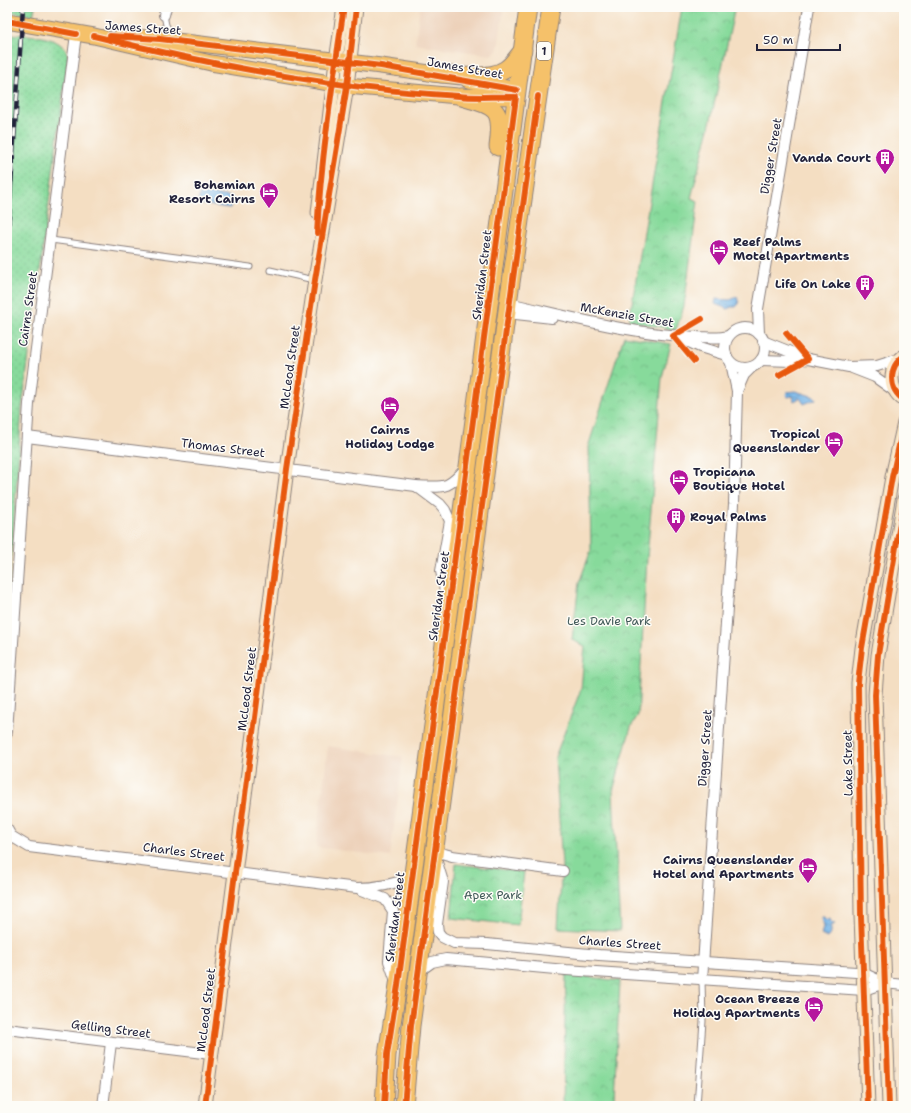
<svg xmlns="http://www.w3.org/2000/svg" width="911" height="1113" font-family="'Shantell Sans',sans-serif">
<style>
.built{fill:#edd1ba}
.grass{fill:url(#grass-dots);stroke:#547e6b}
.park{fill:url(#park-crowns);stroke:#547e6b}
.water{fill:url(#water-waves);stroke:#4a6a91}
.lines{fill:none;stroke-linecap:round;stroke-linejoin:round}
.lane-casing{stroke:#8b807e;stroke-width:7}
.street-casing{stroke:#8b807e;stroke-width:12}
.secondary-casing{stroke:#8b807e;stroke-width:15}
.primary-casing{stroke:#8b807e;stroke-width:17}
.highway-casing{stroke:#8b807e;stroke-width:19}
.lane{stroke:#fff;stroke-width:5}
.street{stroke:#fff;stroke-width:10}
.secondary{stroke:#fbe6c4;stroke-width:13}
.primary{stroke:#f5c16b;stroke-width:15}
.highway{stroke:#f5c16b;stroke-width:17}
.rail-casing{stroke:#22223b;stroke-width:4.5}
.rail{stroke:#fdfcf7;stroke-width:3;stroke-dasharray:9;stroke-linecap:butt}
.cycleway-casing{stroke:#fdfcf7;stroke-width:8}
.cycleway{stroke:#e8590c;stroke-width:6}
.labels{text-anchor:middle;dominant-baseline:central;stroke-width:3;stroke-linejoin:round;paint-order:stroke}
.shield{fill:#fdfcf7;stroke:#646373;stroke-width:1}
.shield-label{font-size:11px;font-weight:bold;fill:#22223b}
.street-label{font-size:12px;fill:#22223b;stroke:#fdfcf7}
.poi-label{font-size:12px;font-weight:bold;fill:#22223b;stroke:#fdfcf7;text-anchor:end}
.park-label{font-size:12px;fill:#405958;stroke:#fdfcf7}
</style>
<defs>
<pattern id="grass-dots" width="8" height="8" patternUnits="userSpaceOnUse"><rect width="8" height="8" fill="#87da9b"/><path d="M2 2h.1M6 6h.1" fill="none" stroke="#74bb86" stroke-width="1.8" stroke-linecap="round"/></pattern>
<pattern id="park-crowns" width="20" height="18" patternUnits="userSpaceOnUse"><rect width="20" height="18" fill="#87da9b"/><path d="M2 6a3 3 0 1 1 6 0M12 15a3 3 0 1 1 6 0" fill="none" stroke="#74bb86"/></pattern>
<pattern id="water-waves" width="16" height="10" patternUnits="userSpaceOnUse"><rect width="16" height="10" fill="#73b3e7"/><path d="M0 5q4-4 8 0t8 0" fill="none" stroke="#5e91bc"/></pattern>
</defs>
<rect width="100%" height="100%" fill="#fdfcf7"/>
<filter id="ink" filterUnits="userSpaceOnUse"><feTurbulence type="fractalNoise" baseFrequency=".025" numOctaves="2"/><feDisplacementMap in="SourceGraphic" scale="8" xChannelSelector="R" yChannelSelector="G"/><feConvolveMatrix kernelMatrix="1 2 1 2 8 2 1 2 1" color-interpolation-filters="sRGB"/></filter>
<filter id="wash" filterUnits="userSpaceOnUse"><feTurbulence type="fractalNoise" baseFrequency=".012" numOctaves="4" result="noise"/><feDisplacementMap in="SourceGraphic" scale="16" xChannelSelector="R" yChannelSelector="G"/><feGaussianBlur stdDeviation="0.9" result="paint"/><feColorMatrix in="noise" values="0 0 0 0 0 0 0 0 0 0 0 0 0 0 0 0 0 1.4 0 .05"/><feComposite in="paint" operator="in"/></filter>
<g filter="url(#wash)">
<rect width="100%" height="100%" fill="#f4dec2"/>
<!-- built -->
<g class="built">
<path d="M420 7H504L498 49 491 55 415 44Z"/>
<path d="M328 746 403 757 390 857 316 847Z"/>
</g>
<!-- grass -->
<g class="grass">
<path d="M7 7H35L33 16 7 11Z"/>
<path d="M7 34C25 35 65 34 68 57L22 408 7 619Z"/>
</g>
<!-- park -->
<g class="park">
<path d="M682 7H735L709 128 691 198 698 201 684 306 676 330 629 321Z"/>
<path d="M624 336 671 344 662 377 647 558 638 715 631 727 613 791 620 931 558 928 562 865 555 757 581 689 585 646 572 640 579 583 591 550 589 444Z"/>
<path d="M456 864 524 872 518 925 451 918Z"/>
<path d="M566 974 620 981 614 1099 638 1102 637 1106H563Z"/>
</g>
<!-- water -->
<g class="water">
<path d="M200 192 232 197 230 208 198 204Z"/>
<path d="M737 297 739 304 736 307H731L728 309 715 304 716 299 730 300Z"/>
<path d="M795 391 815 397 816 399 804 404 800 398 794 401 793 396 788 397 786 395 787 392Z"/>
<path d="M821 917H824L826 920 830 918 831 922 835 924 831 926V934L827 938 821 935 823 927Z"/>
</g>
</g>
<g filter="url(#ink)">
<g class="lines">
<defs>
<g id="lane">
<path d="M164 15 166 25 174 38"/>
<path d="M51 240 250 267"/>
<path d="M270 270 314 280"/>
<path d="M697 1106 703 1021 702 980"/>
</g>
<g id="street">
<path d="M164 15 166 7"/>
<path d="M508 303C571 317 634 335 698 337 708 337 718 339 728 336"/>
<path d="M507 313 552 318"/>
<circle cx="745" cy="348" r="20"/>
<path d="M759 334 758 309 809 7"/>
<path d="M680 338 700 347 726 355"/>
<path d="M763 341 808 359"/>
<path d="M761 360 792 361 808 359 849 367 877 366 899 359"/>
<path d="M852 368 875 377 896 392"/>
<path d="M737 391 744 375 752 367"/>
<path d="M27 437 416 486C445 487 447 490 466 468"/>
<path d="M416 486 440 504 445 510 450 521 441 571 446 596"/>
<path d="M7 732 29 404 76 34"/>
<path d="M7 829 11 836 29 847 357 888C377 888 393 885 412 877"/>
<path d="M434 851 452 856 563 871"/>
<path d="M436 859 443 882 437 924 438 932 442 937 454 943 487 944 599 955 856 972 863 973 884 983 904 985"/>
<path d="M362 890 385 899 393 911 389 961 396 981"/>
<path d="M418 972 432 962 446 959 566 970 864 990 884 983"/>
<path d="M702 980 734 504 737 391 731 363"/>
<path d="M7 1029 211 1054"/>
<path d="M103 1106 111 1043"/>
</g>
<g id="secondary">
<path d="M318 213 336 61 344 7"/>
<path d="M904 356C888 367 888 389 904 400"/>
<path d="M205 1106 287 469 315 280 347 86 356 7"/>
<path d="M868 1106 861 916 858 683 862 648 892 477 904 423"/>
<path d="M889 1106 875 695 878 655 904 499"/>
</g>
<g id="primary">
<path d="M7 21 94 36 211 63 347 86 458 96 516 97"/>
<path d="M121 36 160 39 381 66 443 75"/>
<path d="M468 80 517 90"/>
</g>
<g id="highway">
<path d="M432 73C452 75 489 81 506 69 513 64 518 56 523 50"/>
<path d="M462 97C497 107 503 108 498 147"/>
<path d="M384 1106 387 1055 398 985 468 466 528 7"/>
<path d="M404 1106 411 1026 508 303 551 7"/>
</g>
</defs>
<!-- lane casing -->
<use href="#lane" class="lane-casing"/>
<!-- street casing -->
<use href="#street" class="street-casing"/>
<!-- secondary casing -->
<use href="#secondary" class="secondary-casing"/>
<!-- primary casing -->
<use href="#primary" class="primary-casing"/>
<!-- highway casing -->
<use href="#highway" class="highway-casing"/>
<!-- lane -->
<use href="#lane" class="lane"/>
<!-- street -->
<use href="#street" class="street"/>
<!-- secondary -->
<use href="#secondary" class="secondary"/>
<!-- primary -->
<use href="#primary" class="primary"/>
<!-- highway -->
<use href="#highway" class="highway"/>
<defs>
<path id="rail" d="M7 245 23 7"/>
</defs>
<!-- rail casing -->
<use href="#rail" class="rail-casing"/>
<!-- rail -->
<use href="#rail" class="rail"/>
<defs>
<g id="cycleway">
<path d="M7 21 76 34"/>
<path d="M94 36C214 66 336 89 459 96 478 98 497 96 516 97L398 985 387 1055 384 1106"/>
<path d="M110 36 160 39 381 66 517 90"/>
<path d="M317 233C321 158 333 81 344 7"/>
<path d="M904 356C888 367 888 389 904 400"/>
<path d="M694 361 673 336 702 319"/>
<path d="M779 375 808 359 786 333"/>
<path d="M205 1106 287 469 315 280 347 86 356 7"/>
<path d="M404 1106 411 1026 538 96"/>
<path d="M868 1106 861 916 858 683 862 648 892 477 904 423"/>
<path d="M889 1106 875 695 878 655 904 499"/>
</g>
</defs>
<!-- cycleway casing -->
<use href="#cycleway" class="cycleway-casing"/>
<!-- cycleway -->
<use href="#cycleway" class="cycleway"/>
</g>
</g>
<!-- icons -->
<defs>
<symbol id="building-pin" viewBox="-11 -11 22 30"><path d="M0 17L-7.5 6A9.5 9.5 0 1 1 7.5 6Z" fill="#b5179e" stroke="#fdfcf7"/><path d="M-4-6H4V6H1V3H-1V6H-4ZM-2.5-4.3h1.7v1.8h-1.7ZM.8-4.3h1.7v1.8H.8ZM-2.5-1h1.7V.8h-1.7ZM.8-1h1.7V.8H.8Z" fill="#fff"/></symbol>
<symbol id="hotel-pin" viewBox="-11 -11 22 30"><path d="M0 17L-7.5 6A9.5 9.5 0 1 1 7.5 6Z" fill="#b5179e" stroke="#fdfcf7"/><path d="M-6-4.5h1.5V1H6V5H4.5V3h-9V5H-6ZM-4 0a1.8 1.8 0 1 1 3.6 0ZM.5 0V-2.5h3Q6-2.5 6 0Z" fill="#fff"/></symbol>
</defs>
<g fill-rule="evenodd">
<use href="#building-pin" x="874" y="147" width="22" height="30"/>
<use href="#hotel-pin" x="258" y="181" width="22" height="30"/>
<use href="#hotel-pin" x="708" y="238" width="22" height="30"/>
<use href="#building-pin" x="854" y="273" width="22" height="30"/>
<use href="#hotel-pin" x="379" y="395" width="22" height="30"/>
<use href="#hotel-pin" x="823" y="430" width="22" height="30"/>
<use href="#hotel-pin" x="668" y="468" width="22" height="30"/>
<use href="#building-pin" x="665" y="506" width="22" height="30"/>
<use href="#hotel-pin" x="797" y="856" width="22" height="30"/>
<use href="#hotel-pin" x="803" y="995" width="22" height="30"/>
</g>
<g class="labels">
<!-- shield labels -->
<rect class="shield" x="537" y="42" width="14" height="18" rx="3"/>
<g class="shield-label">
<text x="544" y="51">1</text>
</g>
<!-- street labels -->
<g class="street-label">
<text transform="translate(143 28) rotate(4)">James Street</text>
<text transform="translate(465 68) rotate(10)">James Street</text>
<text transform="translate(771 156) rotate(-80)">Digger Street</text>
<text transform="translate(482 275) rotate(-83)">Sheridan Street</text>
<text transform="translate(28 309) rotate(-82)">Cairns Street</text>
<text transform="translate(627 315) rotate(10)">McKenzie Street</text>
<text transform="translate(290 367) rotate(-82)">McLeod Street</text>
<text transform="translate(223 448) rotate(7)">Thomas Street</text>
<text transform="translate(439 596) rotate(-82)">Sheridan Street</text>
<text transform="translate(247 689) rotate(-83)">McLeod Street</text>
<text transform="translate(705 748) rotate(-86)">Digger Street</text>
<text transform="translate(848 763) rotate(-91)">Lake Street</text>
<text transform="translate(184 852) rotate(7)">Charles Street</text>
<text transform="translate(395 917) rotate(-83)">Sheridan Street</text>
<text transform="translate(620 943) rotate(4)">Charles Street</text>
<text transform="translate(206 1010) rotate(-83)">McLeod Street</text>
<text transform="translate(111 1029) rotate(7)">Gelling Street</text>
</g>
<!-- poi labels -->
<g class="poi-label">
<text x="871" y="158">Vanda Court</text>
<text x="255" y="185">Bohemian<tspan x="255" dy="14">Resort Cairns</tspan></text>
<text x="733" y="242" text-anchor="start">Reef Palms<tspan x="733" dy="14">Motel Apartments</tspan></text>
<text x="851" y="284">Life On Lake</text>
<text x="390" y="430" text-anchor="middle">Cairns<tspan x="390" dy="14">Holiday Lodge</tspan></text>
<text x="820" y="434">Tropical<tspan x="820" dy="14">Queenslander</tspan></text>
<text x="693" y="472" text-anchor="start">Tropicana<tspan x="693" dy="14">Boutique Hotel</tspan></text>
<text x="690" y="517" text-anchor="start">Royal Palms</text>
<text x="794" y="860">Cairns Queenslander<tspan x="794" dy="14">Hotel and Apartments</tspan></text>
<text x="800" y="999">Ocean Breeze<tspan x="800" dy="14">Holiday Apartments</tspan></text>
</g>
<!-- park labels -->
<g class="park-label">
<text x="609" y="621">Les Davie Park</text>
<text x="493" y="895">Apex Park</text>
</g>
</g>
<!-- margin -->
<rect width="911" height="1113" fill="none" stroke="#fdfcf7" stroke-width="24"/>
<!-- scale -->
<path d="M757 44v6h83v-6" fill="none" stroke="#22223b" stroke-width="2"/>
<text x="763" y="44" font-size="12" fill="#22223b" stroke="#fdfcf7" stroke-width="3" paint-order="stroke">50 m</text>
</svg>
